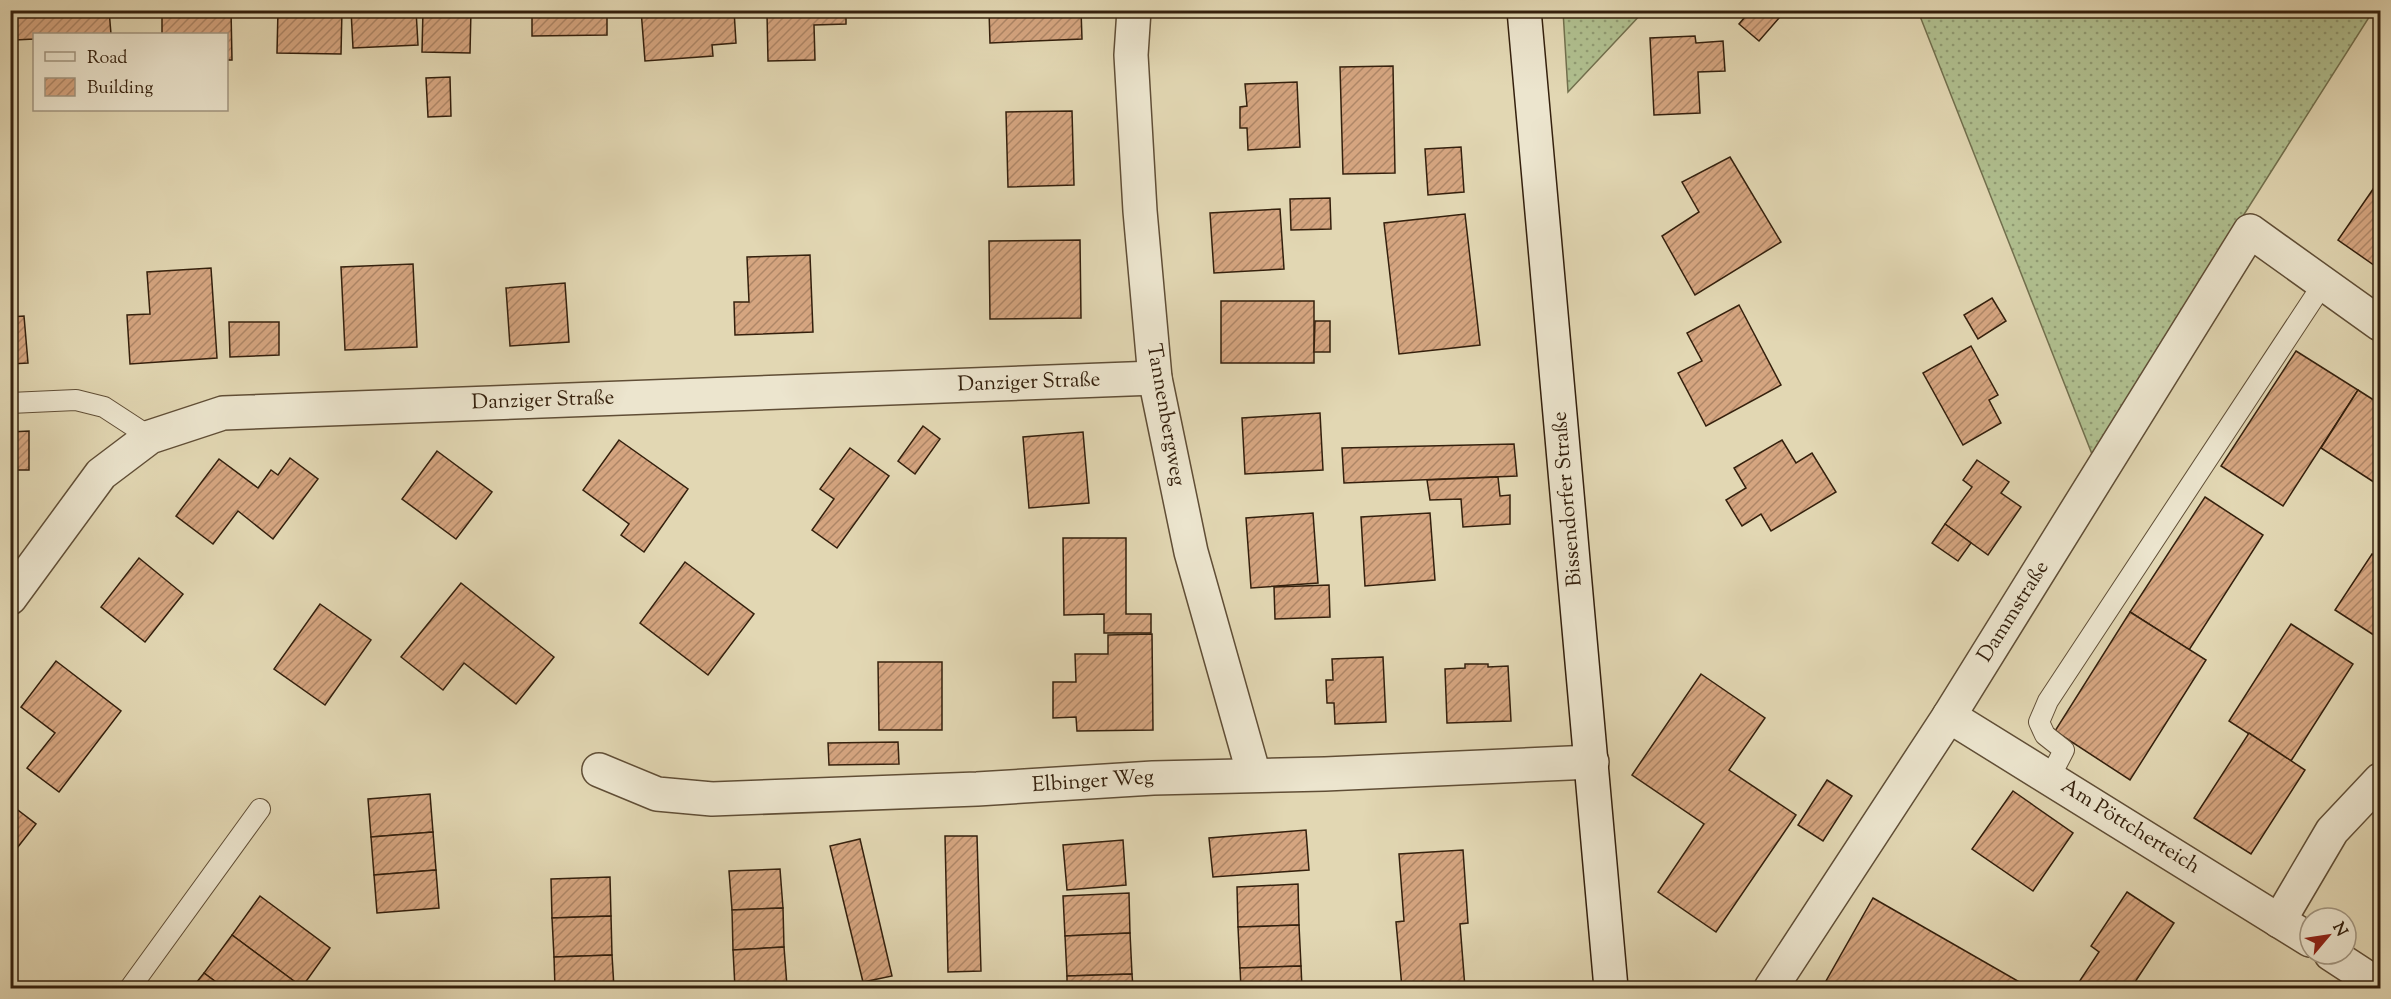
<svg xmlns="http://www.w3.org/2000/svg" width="2391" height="999" font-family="'Sorts Mill Goudy',serif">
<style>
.grass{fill:url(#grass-dots);stroke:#72704e;stroke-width:1.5}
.building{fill:url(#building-hatch);stroke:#34200d;stroke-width:1.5}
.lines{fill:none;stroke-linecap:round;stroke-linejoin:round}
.lane-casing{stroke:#604e36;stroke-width:22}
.street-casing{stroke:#604e36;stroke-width:36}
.secondary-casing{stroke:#34200d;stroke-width:36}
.lane{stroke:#ece5ce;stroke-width:20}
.street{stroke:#ece5ce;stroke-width:33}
.secondary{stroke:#ece5ce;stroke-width:33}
.labels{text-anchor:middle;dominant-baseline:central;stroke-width:4.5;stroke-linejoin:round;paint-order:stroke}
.street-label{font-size:21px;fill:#34200d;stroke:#ece5ce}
</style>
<defs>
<pattern id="grass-dots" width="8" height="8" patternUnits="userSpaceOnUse" patternTransform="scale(1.5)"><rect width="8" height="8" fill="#b0bf8f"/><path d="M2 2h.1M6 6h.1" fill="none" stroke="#909b73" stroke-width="1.8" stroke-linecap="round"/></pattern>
<pattern id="building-hatch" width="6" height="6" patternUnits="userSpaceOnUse" patternTransform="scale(1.5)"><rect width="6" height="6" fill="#d5a580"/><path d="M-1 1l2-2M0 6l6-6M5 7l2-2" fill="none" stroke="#ae8667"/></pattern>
</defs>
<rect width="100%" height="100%" fill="#e2d7b3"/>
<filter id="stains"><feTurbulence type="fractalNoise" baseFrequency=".00333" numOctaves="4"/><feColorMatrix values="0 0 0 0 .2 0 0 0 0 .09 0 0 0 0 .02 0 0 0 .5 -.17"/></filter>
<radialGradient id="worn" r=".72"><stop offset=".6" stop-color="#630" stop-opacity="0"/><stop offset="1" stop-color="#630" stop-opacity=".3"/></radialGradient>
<!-- grass -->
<g class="grass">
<path d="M1563 11H1644L1568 92Z"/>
<path d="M1918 11H2373L2092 454Z"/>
</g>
<!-- building -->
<g class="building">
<path d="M13 10H109L111 34H34V39L15 40Z"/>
<path d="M162 10H231L232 60H226V34H162Z"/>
<path d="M278 10H342L341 54 277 53Z"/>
<path d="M351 10H416L418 45 353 48Z"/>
<path d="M423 10H471L470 53 422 52Z"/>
<path d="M532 10H607V35L532 36Z"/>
<path d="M641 10H734L736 43 712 45 713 56 645 61Z"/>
<path d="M738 10H846V24L814 25 815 60 768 61 767 14 738 15Z"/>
<path d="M989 10H1081L1082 39 990 43Z"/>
<path d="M1751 10H1786L1759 41 1739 24Z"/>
<path d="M1695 36 1696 43 1723 41 1725 71 1698 72 1700 113 1654 115 1650 38Z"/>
<path d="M1393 66 1395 173 1343 174 1340 67Z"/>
<path d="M450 77 451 116 428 117 426 78Z"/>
<path d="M1297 82 1300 147 1248 150 1247 128H1240V107L1247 106 1245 84Z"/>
<path d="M1072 111 1074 185 1008 187 1006 112Z"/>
<path d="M1461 147 1464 192 1428 195 1425 149Z"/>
<path d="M1730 157 1781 242 1695 295 1662 236 1699 212 1682 182Z"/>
<path d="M2380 179V265L2378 268 2338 240Z"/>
<path d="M1330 198 1331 229 1291 230 1290 199Z"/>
<path d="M1280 209 1284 269 1214 273 1210 213Z"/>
<path d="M1465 214 1480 345 1399 354 1384 223Z"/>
<path d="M1080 240 1081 318 990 319 989 241Z"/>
<path d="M810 255 813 332 735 335 734 302H749L747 257Z"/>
<path d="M413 264 417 347 345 350 341 267Z"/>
<path d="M211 268 217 358 130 364 127 315 150 314 147 272Z"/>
<path d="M565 283 569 342 510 346 506 288Z"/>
<path d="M1992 298 2006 321 1978 339 1964 315Z"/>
<rect x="1221" y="301" width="93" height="62"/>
<path d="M1739 305 1781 385 1706 426 1678 373 1702 361 1687 333Z"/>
<path d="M24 316 28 363 10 364V317Z"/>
<path d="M1315 321H1330V352H1314Z"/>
<path d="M229 322H279V355L230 357Z"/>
<path d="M1971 346 1998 395 1989 400 2001 423 1963 445 1923 373Z"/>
<path d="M2296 351 2358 390 2283 506 2221 466Z"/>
<path d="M2358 390 2380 404V486L2321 448Z"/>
<path d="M1320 413 1323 470 1245 474 1242 418Z"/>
<path d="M923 426 940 439 915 474 898 461Z"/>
<path d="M29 431V470H10V432Z"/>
<path d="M1083 432 1089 503 1029 508 1023 437Z"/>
<path d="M619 440 688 489 644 552 621 535 629 524 583 490Z"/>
<path d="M1782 440 1796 463 1812 453 1836 492 1771 531 1761 514 1742 526 1726 500 1746 488 1734 468Z"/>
<path d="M1514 444 1517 476 1344 483 1342 448Z"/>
<path d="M850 448 889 476 837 548 812 530 834 499 820 489Z"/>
<path d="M437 451 492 492 456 539 402 499Z"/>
<path d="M290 458 318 479 273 539 238 511 213 544 176 516 219 459 258 488 271 470 278 475Z"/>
<path d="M1977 460 2009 482 2001 493 2021 507 1988 555 1945 524 1972 487 1963 480Z"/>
<path d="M1498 477 1500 496 1510 495V524L1463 527 1461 499 1430 500 1427 480Z"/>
<path d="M2205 497 2263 535 2189 650 2130 612Z"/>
<path d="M1313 513 1318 583 1251 588 1246 518Z"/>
<path d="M1430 513 1435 580 1365 586 1361 517Z"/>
<path d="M1945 524 1971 543 1958 561 1932 543Z"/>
<path d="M1063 538H1126V614H1151V633H1104V614L1064 615Z"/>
<path d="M2372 554 2380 559V639L2335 610Z"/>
<path d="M139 558 183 594 145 642 101 607Z"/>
<path d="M685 562 754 614 708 675 640 623Z"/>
<path d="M461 583 554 657 516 704 464 663 443 690 401 657Z"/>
<path d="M1329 585 1330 617 1275 619 1274 587Z"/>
<path d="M320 604 371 640 325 705 274 669Z"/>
<path d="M2130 612 2206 660 2130 780 2055 731Z"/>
<path d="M2291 624 2353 664 2291 761 2229 721Z"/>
<path d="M1152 634 1153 730 1077 731 1076 717 1053 718V682H1076L1075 654H1108V635Z"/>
<path d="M1383 657 1386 722 1335 724 1334 703H1327L1326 680H1333L1332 659Z"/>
<path d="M56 661 121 711 59 792 27 768 55 733 21 707Z"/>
<path d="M878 662H942V730H879Z"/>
<path d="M1465 664H1488V667L1508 666 1511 721 1447 723 1445 669 1465 668Z"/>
<path d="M1701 674 1765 718 1729 770 1796 815 1716 932 1658 892 1704 824 1632 775Z"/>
<path d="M2249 733 2305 770 2251 854 2194 818Z"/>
<path d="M898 742 899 764 829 765 828 743Z"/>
<path d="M1827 780 1852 796 1823 841 1798 825Z"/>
<path d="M2013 791 2073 833 2033 891 1972 849Z"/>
<path d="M430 794 433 832 371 837 368 799Z"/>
<path d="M10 804 36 824 10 857Z"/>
<path d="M1306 830 1309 870 1213 877 1209 838Z"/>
<path d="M433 832 436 870 374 875 371 837Z"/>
<path d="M945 836H977L981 971 948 972Z"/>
<path d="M860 839 892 976 863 982 830 846Z"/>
<path d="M1123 840 1126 885 1067 890 1063 845Z"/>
<path d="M1463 850 1468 923 1460 924 1465 988H1402L1396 922 1404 921 1399 854Z"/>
<path d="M780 869 783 908 732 910 729 871Z"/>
<path d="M436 870 439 908 377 913 374 875Z"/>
<path d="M610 877 611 916 552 918 551 879Z"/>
<path d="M1298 884 1299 925 1238 927 1237 887Z"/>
<path d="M2127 892 2174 923 2131 988H2075L2099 952 2091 946Z"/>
<path d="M1129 893 1130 933 1065 936 1063 896Z"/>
<path d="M260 896 330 948 302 987 232 935Z"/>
<path d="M1873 898 2030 988H1839L1826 981Z"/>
<path d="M783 908 784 947 733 950 732 910Z"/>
<path d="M611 916 612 955 554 957 552 918Z"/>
<path d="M1299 925 1301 966 1240 968 1238 927Z"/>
<path d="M1130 933 1132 974 1067 976 1065 936Z"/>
<path d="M232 935 302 987 301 988H224L204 973Z"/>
<path d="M784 947 787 986 735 988 733 950Z"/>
<path d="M612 955 614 988H555L554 957Z"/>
<path d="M1301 966 1302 988H1241L1240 968Z"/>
<path d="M204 973 224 988H192Z"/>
<path d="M1132 974 1133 988H1067V976Z"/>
</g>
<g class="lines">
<defs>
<g id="lane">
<path d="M10 403 76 400 104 407 150 437"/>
<path d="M2050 777 2064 750 2045 735 2039 722 2048 701 2323 284"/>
<path d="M130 988 260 809"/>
</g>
<g id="street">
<path d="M1134 10 1131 55 1140 211 1155 378 1191 552 1254 775"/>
<path d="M10 598 101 474 150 437 223 413 1155 378"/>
<path d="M1949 716 2310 940"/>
<path d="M599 770 657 794 712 799 977 789 1153 778 1325 774 1592 762"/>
<path d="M2279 921 2332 831 2380 780"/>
<path d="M2331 954 2380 986"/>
<path d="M1771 988 1949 716 2250 231 2380 324"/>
</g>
<path id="secondary" d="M1524 10 1611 988"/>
</defs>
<!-- lane casing -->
<use href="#lane" class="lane-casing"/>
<!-- street casing -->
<use href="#street" class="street-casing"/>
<!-- secondary casing -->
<use href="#secondary" class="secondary-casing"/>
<!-- lane -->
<use href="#lane" class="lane"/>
<!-- street -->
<use href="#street" class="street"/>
<!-- secondary -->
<use href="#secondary" class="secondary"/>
</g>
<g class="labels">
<!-- street labels -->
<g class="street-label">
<text transform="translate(1029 383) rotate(-2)">Danziger Straße</text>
<text transform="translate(543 401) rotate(-2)">Danziger Straße</text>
<text transform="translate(1165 415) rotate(80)">Tannenbergweg</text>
<text transform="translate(1568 499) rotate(-95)">Bissendorfer Straße</text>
<text transform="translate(2014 612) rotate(-58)">Dammstraße</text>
<text transform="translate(1093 782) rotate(-4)">Elbinger Weg</text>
<text transform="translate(2130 827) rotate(32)">Am Pöttcherteich</text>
</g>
</g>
<!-- margin -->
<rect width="2391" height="999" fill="none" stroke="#e2d7b3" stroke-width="36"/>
<rect x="12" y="12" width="2367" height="975" fill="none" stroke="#34200d" stroke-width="3"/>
<rect x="18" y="18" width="2355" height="963" fill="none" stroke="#34200d" stroke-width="1.5"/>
<!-- legend -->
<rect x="33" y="33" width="195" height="78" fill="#ece5ce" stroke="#a29681" stroke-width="1.5"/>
<rect x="45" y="52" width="30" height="9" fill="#ece5ce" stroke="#a29681" stroke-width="1.5"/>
<text x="87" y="63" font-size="18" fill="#34200d">Road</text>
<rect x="45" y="78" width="30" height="18" fill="url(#building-hatch)" stroke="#a29681" stroke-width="1.5"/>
<text x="87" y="93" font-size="18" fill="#34200d">Building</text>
<!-- north arrow -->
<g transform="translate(2328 936) rotate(61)"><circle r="28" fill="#ece5ce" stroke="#a29681" stroke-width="1.5"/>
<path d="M0-4.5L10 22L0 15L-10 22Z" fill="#8f2418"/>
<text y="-9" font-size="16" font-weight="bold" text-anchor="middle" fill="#34200d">N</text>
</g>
<rect width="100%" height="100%" filter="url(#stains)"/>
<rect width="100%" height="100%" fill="url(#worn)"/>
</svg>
